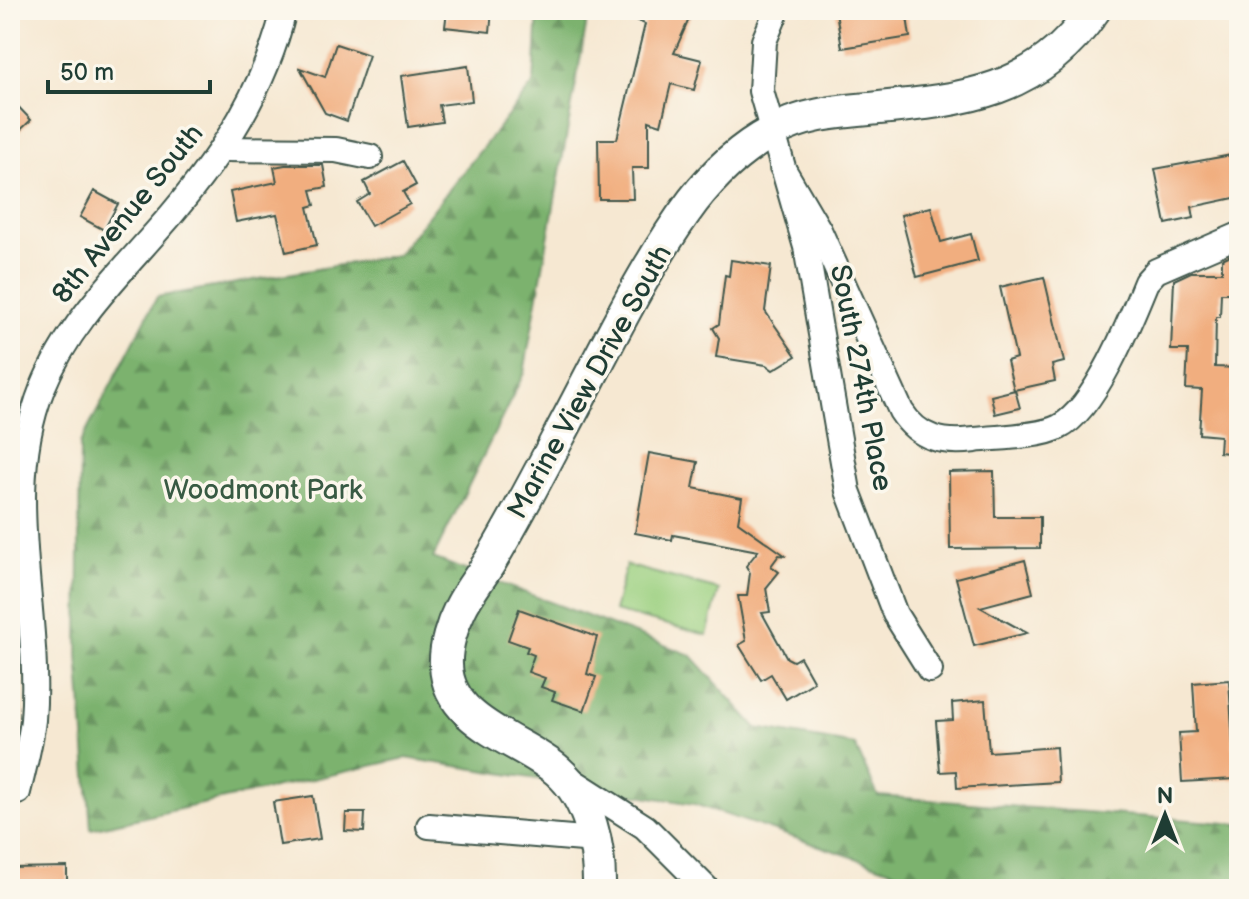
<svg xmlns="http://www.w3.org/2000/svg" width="1249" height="899" font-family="'Balsamiq Sans',sans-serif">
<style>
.forest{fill:url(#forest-firs);stroke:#4e7851;stroke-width:2}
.pitch{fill:#9bd080;stroke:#5d865a;stroke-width:2}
.building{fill:#f1ae7f}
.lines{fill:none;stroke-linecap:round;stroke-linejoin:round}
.minor-casing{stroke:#3f574c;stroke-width:28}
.major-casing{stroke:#3f574c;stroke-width:36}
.minor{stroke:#fff;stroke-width:24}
.major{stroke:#fff;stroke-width:32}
.labels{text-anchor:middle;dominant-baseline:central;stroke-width:7;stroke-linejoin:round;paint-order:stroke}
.street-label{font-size:28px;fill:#1f3d34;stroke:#fbf7ec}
.park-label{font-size:28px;fill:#385a43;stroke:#fbf7ec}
</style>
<defs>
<pattern id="forest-firs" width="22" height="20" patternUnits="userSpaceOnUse" patternTransform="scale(2)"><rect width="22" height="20" fill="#7cb26e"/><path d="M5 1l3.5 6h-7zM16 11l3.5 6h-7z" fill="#65925b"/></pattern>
</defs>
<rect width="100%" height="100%" fill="#fbf7ec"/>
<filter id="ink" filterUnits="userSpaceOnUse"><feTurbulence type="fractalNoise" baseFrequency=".0125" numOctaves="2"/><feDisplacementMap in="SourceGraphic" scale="16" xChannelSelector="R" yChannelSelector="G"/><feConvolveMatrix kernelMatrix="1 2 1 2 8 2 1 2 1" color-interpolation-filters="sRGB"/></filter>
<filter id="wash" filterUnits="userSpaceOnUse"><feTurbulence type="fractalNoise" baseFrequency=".006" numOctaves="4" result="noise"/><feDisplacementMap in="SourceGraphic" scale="32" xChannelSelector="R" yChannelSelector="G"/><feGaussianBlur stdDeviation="1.8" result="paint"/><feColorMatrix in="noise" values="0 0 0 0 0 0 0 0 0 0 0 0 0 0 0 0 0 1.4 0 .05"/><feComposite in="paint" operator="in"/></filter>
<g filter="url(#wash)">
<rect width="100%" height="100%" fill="#f6e8d2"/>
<!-- forest -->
<path class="forest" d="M538 10H589L524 373 433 558 691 655 757 728 855 745 878 796 1239 824V889H948L694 804 406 758 91 829 78 655 80 444 157 297 397 255 534 83Z"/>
<!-- pitch -->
<path class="pitch" d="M626 565 719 590 707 635 614 611Z"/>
<g id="blocks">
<!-- building -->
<g class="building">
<path d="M447 10H492L490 32 445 27Z"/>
<path d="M613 10H693L674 53 702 60 694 90 671 84 661 125 649 121V168H632L633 199H599L598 139H617L645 24Z"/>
<path d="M850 10H906L910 37 842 48 836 12Z"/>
<path d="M336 44 369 55 347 121 325 113 300 68 325 77Z"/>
<path d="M468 66 472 101 439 105 442 122 408 127 401 76Z"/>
<path d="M10 98 31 120 10 140Z"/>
<path d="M1237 154 1239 197 1192 207 1194 218 1166 224 1155 169Z"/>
<path d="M403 161 416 185 403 192 410 204 371 226 357 202 370 194 364 182Z"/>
<path d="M285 165H323L327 187 311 190 315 205 308 207 317 245 286 252 277 214 236 222 230 192 277 182 274 167Z"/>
<path d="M94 191 118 204 104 230 80 217Z"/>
<path d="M931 207 941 242 971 234 978 261 917 277 901 215Z"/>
<path d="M1231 255H1239V293H1221L1220 317H1216L1215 367 1239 368 1236 414H1239V454L1219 452 1220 436 1199 434 1202 390 1186 389 1188 350H1171L1174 280 1191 272H1222V259Z"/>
<path d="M731 260 771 266 765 311 796 356 773 370 766 365 716 357 719 338 713 328 719 324 725 275 729 276Z"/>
<path d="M1044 277 1064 362 1052 365 1055 381 1014 390 1007 361 1016 358 1000 287Z"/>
<path d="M1015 390 1020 408 995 414 991 396Z"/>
<path d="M649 453 698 462 693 488 742 498 738 522 786 556 779 555 771 566 779 572 766 588 770 612 762 613 787 658 793 661 800 657 814 682 786 699 771 674 761 680 739 645 746 641 738 596H747L750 573 746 566 758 551 673 535 672 540 635 533Z"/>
<path d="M994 471 995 517H1040V548L950 549 949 472Z"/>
<path d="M1025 560 1033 593 980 607 1027 633 974 646 956 578Z"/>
<path d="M519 609 597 637 587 674 596 677 584 711 552 700 555 692 541 687 545 678 528 672 534 655 526 652 528 647 508 640Z"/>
<path d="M1229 680 1235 779 1182 782 1179 733 1196 732 1193 683Z"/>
<path d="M985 700 989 752 1056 747 1058 782 957 788 956 771 940 772 936 721 953 720 952 703Z"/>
<path d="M313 796 320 839 280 845 273 802Z"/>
<path d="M346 813H365L364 832 345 831Z"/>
<path d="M67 867V889H10V868Z"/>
</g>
</g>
</g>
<g filter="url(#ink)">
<use href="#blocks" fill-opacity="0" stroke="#3f574c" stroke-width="2"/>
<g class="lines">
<defs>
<g id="minor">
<path d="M777 10 764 41 761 91 806 247 848 491 895 614 930 670"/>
<path d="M222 149 336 150 370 157"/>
<path d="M782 167 819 230 901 411C919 439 943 444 975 440 997 437 1040 437 1059 427 1095 409 1131 319 1146 282L1156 271 1239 235"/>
<path d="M570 779 645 827 707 889"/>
<path d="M18 792C24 768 30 745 33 720 42 612 0 494 42 389 69 321 124 270 171 215 223 153 265 89 284 10"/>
<path d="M429 826 595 840"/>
</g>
<path id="major" d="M599 889C600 848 590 799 558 771 521 739 448 724 446 665 445 647 452 625 460 609 469 590 484 573 494 555 517 516 538 476 559 436 600 360 642 269 693 201 714 174 740 149 770 133 801 115 834 112 869 109 962 100 1037 94 1094 10"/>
</defs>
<!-- minor casing -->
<use href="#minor" class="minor-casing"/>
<!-- major casing -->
<use href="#major" class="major-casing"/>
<!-- minor -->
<use href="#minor" class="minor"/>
<!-- major -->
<use href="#major" class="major"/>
</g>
</g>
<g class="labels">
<!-- street labels -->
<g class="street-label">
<text transform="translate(128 214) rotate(-51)">8th Avenue South</text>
<text transform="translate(861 378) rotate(79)">South 274th Place</text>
<text transform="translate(590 382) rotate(-61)">Marine View Drive South</text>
</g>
<!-- park labels -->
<g class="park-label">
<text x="263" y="490">Woodmont Park</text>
</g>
</g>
<!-- margin -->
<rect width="1249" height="899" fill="none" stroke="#fbf7ec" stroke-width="40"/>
<!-- north arrow -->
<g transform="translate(1165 815)" stroke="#fbf7ec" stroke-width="6" paint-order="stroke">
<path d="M0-6L14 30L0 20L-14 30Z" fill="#1f3d34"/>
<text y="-12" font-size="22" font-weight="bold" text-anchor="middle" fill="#1f3d34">N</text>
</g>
<!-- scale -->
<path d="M48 80v12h162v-12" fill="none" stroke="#1f3d34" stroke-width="4"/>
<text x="60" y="80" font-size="24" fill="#1f3d34" stroke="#fbf7ec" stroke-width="6" paint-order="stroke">50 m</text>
</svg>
